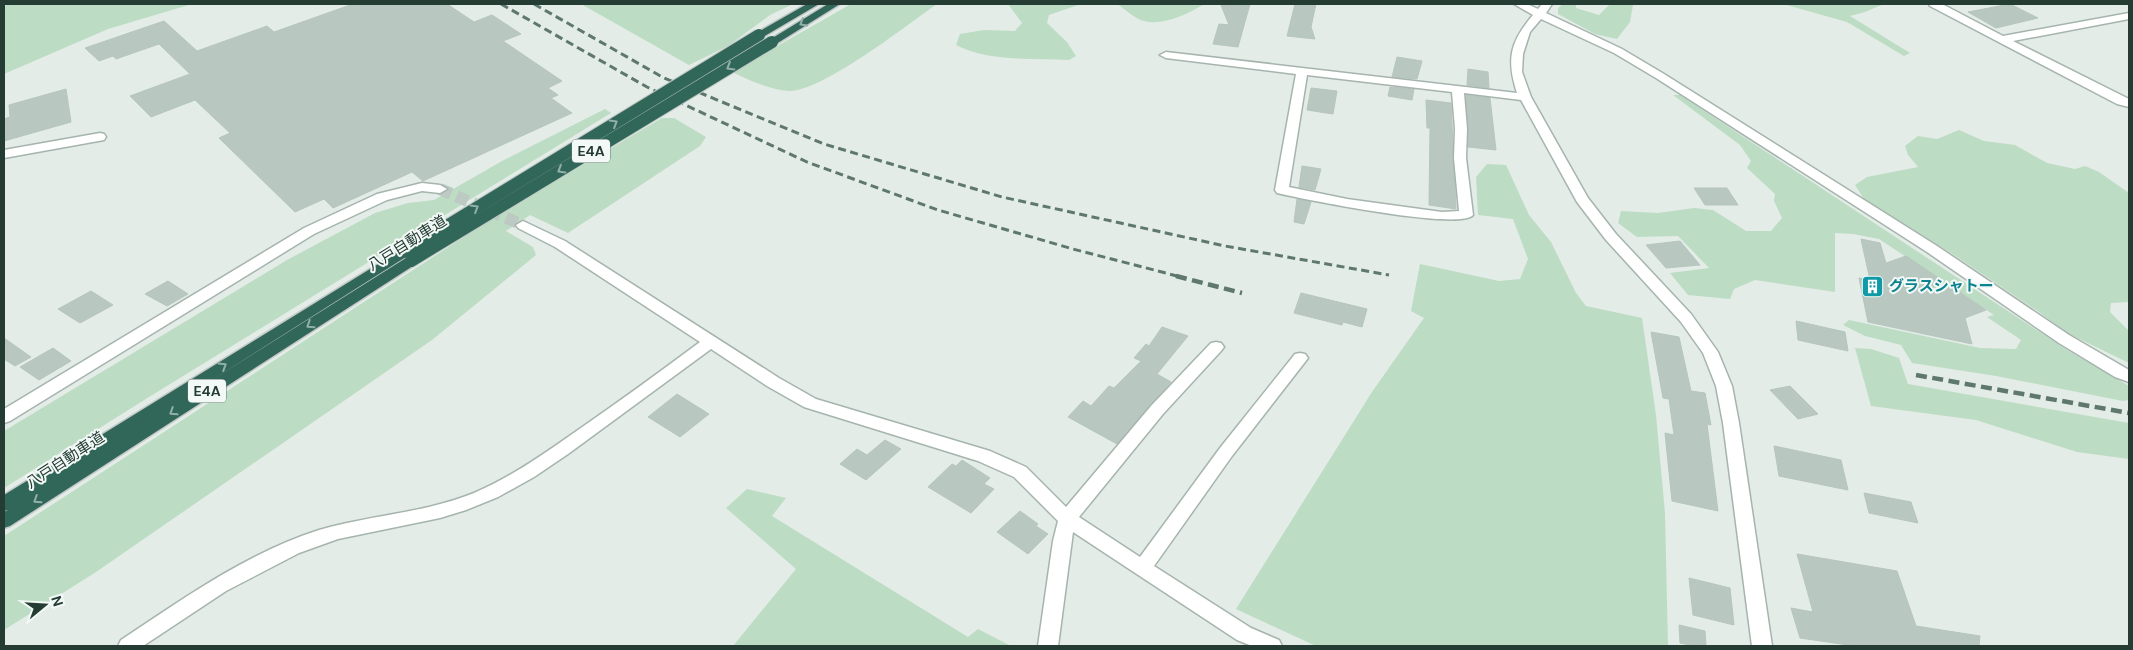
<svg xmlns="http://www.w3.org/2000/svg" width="2133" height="650" font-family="'DM Sans','Noto Sans JP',sans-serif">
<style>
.green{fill:#bddcc4}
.building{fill:#b8c7c0;stroke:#b6c5be}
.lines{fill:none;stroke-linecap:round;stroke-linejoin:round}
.minor-tunnel{stroke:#bdc9c3;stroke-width:12;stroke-dasharray:12 6;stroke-linecap:butt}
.minor-casing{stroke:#a6b4ae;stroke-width:3}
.highway-casing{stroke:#c2c8c6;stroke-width:3}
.minor{fill:#fff;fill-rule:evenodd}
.highway{fill:#316759;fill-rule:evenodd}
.rail-far1{stroke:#5e786f;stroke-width:3;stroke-dasharray:8 4.5;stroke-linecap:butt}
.rail{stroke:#5e786f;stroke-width:4.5;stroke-dasharray:11 5.5;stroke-linecap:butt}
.highway-bridge-casing{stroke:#c2c8c6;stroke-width:14;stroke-linecap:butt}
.highway-bridge{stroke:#316759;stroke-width:12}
.oneway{stroke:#92b0a8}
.labels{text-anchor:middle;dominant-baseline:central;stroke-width:4;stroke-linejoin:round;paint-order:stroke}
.shield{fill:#f3f9f6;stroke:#62756e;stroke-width:1}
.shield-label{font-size:14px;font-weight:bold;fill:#243c34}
.street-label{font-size:15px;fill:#243c34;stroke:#f3f9f6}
.culture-label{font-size:15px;font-weight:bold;fill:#0d838f;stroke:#f3f9f6;text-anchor:start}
</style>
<rect width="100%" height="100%" fill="#e3ece7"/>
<!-- green -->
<g class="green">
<path d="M10 4H192L108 29 4 74V6Z"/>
<path d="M581 4H793L770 15 728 46 689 65Z"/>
<path d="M851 4H937C908 24 822 92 789 91 768 89 751 81 732 72Z"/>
<path d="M1008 4H1087L1078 5 1049 15 1047 23 1067 42 1076 56 1069 60C1033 58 989 62 956 45L960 34 984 30 1015 31 1022 23Z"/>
<path d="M1117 4H1204C1188 14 1163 26 1144 21 1135 19 1125 9 1117 4Z"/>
<path d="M1563 4H1576V8L1599 15 1610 4 1633 5 1630 22 1617 39 1595 34 1558 14V8Z"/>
<path d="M1783 4H1884L1865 12 1850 16 1910 53 1904 56 1847 22Z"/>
<path d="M1673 95H1680L2067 350 2129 386V400L2123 401 1996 376 1912 363 1901 345 1865 336 1843 325 1849 320 1980 348 2016 349 2021 340 1987 317 1994 315 1879 239 1853 234 1835 233V292L1755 280 1734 289 1730 299 1688 295 1670 273 1709 268 1678 236 1637 237 1618 223 1621 211 1658 213 1694 208 1713 210 1746 231H1771L1782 218 1774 201 1775 194 1747 168 1751 161 1740 145Z"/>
<path d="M605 109 611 113 149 397 4 488V431L287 260 375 213 408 203 434 200 502 161Z"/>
<path d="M662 118H674L706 137 700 146 568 233 530 215 506 231 533 247 536 255 432 340 96 572 4 630V536L490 220Z"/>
<path d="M1959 130 1984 141 2015 145 2047 163 2075 169 2085 166 2099 172 2129 193V302L2111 303 2110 312 2129 331V363L2067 333 2039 312 1954 255 1864 199 1855 185 1867 177 1918 167 1908 155 1905 146 1918 136 1937 139Z"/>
<path d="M1487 164 1506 165 1529 215 1551 242 1576 293 1586 306 1642 318 1656 415 1665 513 1668 646H1316L1236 609 1372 392 1424 318 1411 311 1420 264 1499 281 1520 279 1528 259 1513 219 1478 215 1476 177Z"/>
<path d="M1855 348 1871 349 1899 358 1908 384 2129 423V459L2077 452 1976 420 1871 406Z"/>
<path d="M747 489 786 498 772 516 968 637 978 629 1011 646H733L796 569 726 508Z"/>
</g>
<!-- building -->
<g class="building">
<path d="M353 4H447L474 22 492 15 521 34 503 41 562 81 548 88 558 95 551 98 572 113 423 181 412 172 333 208 324 199 295 212 219 138 230 133 195 100 151 117 130 96 190 74 159 44 116 59 113 56 99 61 85 48 164 21 197 51 267 26 274 32Z"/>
<path d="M1250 4 1238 47 1213 44 1219 24 1229 25 1221 5Z"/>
<path d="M1295 4H1316L1311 27 1315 39 1287 36Z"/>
<path d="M2010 4 2038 18 1996 28 1968 12Z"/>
<path d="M1397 57 1422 61 1417 79 1392 77Z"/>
<path d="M1468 69 1488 72 1489 88 1467 85Z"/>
<path d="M1390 87 1414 89 1412 100 1388 96Z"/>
<path d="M1311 88 1337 91 1333 114 1307 110Z"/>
<path d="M66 89 71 122 4 141V119L10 117 9 105Z"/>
<path d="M1466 95 1490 98 1496 150 1468 147Z"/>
<path d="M1426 100 1451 103 1456 209 1429 205 1430 128H1427Z"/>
<path d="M1302 166 1321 169 1315 190 1299 187Z"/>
<path d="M1694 188H1727L1738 205H1705Z"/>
<path d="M1297 199 1311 202 1304 224 1294 222Z"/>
<path d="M1861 239 1880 243 1886 263 1906 256 1986 310 1965 318 1972 344 1868 322 1859 278 1870 280Z"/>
<path d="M1680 241 1700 265 1666 268 1646 245Z"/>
<path d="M168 281 188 294 167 306 145 294Z"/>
<path d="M91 291 113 305 80 323 58 309Z"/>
<path d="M1301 293 1367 309 1362 327 1343 322 1342 325 1294 313Z"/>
<path d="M1796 321 1845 332 1848 351 1798 340Z"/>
<path d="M1162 327 1188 336 1157 374 1171 382 1117 444 1068 417 1083 401 1091 406 1109 386 1114 388 1141 361 1134 358 1146 344 1149 346Z"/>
<path d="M1651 332 1679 337 1691 391 1705 393 1711 425 1707 424 1718 511 1672 501 1665 433 1674 435 1669 399 1663 398Z"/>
<path d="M4 338 31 357 15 366 4 359Z"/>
<path d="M53 348 71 361 39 380 20 367Z"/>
<path d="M1790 386 1818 414 1798 419 1770 390Z"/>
<path d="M677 394 709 414 680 437 648 417Z"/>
<path d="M885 440 901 449 866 480 840 464 857 449 867 455Z"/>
<path d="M1774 446 1841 460 1848 490 1779 476Z"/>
<path d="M962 460 990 478 984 484 994 489 971 513 928 487 952 464 956 466Z"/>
<path d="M1864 493 1911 502 1918 523 1869 513Z"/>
<path d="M1020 511 1038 524 1036 526 1048 534 1028 554 997 532Z"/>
<path d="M1797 554 1897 571 1916 626 1980 636 1979 646H1855L1800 638 1791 608 1813 612Z"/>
<path d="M1689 578 1730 588 1734 625 1693 615Z"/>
<path d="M1679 625 1705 631 1706 646H1694L1680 643Z"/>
</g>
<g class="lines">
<!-- minor-tunnel -->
<path class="minor-tunnel" d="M440 189 523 225"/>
<defs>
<g id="minor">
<path d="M1514 4H1527L1538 9 1542 4H1552L1546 13 1622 49 1664 74 1937 246 2069 335 2129 370V382L2115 377 2059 343 1927 252 1656 78 1614 53 1541 19 1530 32 1523 54 1522 72 1531 97 1588 198 1616 234 1691 314 1718 352 1732 386 1739 423 1772 646H1752L1723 423 1716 386 1703 353 1681 322 1606 240 1577 202 1521 100 1464 93 1467 129 1466 158 1473 215C1461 231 1302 199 1277 193L1275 190 1296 74 1166 58 1160 55 1166 52 1517 93C1506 59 1510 42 1533 15ZM1307 75 1452 92 1455 129 1454 158 1459 211 1442 212 1347 199 1289 187Z"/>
<path d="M1929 4H1942L2003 36 2129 13V19L2013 41 2129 99V107L2117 104 1930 6Z"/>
<path d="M100 133 104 134 106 137 104 140 4 158V150Z"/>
<path d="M422 183 440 185 447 189 440 193 422 191 387 200 314 234 10 421 4 423V409L304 228 377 194Z"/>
<path d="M523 221 565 241 779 378 816 399 990 451 1026 467 1066 507 1151 406 1211 343 1216 342 1221 343 1224 347 1221 351 1163 414 1079 517 1140 557 1220 448 1295 354 1300 353 1305 354 1308 358 1305 362 1232 456 1154 566 1251 628 1279 640 1282 646H1252L1237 640 1073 532 1058 646H1038L1053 541 1058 521 1014 477 978 461 804 407 767 386 711 349 568 454 534 477 498 497 466 510 440 518 338 539 299 553 226 591 143 646H118L121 640C184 598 247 553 319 530 370 515 425 513 474 493 507 479 538 458 568 437 613 406 657 374 700 342L555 247 518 228 516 225Z"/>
</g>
<g id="highway">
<path d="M807 4H819L763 37H755L753 35Z"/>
<path d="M828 4H840L776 44 772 45 766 42Z"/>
<path d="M404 248 409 249 411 252 409 255 204 385 406 258H416L418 261 416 264 10 526 4 528V512L8 510 4 511V495Z"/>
</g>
</defs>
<!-- minor casing -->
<use href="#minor" class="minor-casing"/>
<!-- highway casing -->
<use href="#highway" class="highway-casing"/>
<!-- minor -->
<use href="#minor" class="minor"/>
<!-- highway -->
<use href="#highway" class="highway"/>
<!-- rail-far1 -->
<g class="rail-far1">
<path d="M501 4 647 87 807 162 938 210 1073 249 1181 277"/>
<path d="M534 4 664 78 824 144 1002 197 1225 246 1389 275"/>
</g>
<!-- rail -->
<g class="rail">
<path d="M1176 276 1242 293"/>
<path d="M1916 375 2129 413"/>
</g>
<defs>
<g id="highway-bridge">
<path d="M404 252 759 35"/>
<path d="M411 261 772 42"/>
</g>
</defs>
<!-- highway-bridge casing -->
<use href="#highway-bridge" class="highway-bridge-casing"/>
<!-- highway-bridge -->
<use href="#highway-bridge" class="highway-bridge"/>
</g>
<!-- one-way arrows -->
<defs><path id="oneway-chevron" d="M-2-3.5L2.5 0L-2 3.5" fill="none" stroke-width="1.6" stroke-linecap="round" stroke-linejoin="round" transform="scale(1.25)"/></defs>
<g class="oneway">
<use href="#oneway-chevron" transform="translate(803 23) rotate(149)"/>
<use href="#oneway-chevron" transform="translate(730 67) rotate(149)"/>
<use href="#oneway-chevron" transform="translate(614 123) rotate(-31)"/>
<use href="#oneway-chevron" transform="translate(561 170) rotate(149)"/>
<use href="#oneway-chevron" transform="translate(475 208) rotate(-31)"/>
<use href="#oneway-chevron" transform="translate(310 325) rotate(147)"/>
<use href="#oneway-chevron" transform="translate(223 366) rotate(-32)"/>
<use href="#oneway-chevron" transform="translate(173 412) rotate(147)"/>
<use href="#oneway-chevron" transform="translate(37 500) rotate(147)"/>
</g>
<!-- icons -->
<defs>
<symbol id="building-square" viewBox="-11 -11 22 22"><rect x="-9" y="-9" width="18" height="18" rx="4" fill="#0f9aa8" stroke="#f3f9f6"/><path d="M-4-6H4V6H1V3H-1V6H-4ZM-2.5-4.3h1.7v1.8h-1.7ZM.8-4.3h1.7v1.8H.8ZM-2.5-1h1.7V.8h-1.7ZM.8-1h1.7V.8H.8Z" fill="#fff"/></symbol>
</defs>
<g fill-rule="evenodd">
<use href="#building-square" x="1860" y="274" width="25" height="25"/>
</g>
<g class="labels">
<!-- shield labels -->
<g class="shield">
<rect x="572" y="139.5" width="38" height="23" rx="4"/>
<rect x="188" y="379.5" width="38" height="23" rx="4"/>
</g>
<g class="shield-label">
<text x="591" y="151">E4A</text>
<text x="207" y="391">E4A</text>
</g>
<!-- street labels -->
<g class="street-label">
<text transform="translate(407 243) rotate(-32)">八戸自動車道</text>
<text transform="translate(65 460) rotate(-33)">八戸自動車道</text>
</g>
<!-- culture labels -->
<g class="culture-label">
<text x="1889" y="286">グラスシャトー</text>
</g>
</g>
<!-- border -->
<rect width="2133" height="650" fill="none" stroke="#243c34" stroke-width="10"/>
<!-- north arrow -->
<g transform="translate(45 605) rotate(72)" stroke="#f3f9f6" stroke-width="4" paint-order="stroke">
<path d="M0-4L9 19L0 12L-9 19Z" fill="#243c34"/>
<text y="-8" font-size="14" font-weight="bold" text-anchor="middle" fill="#243c34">N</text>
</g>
</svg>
